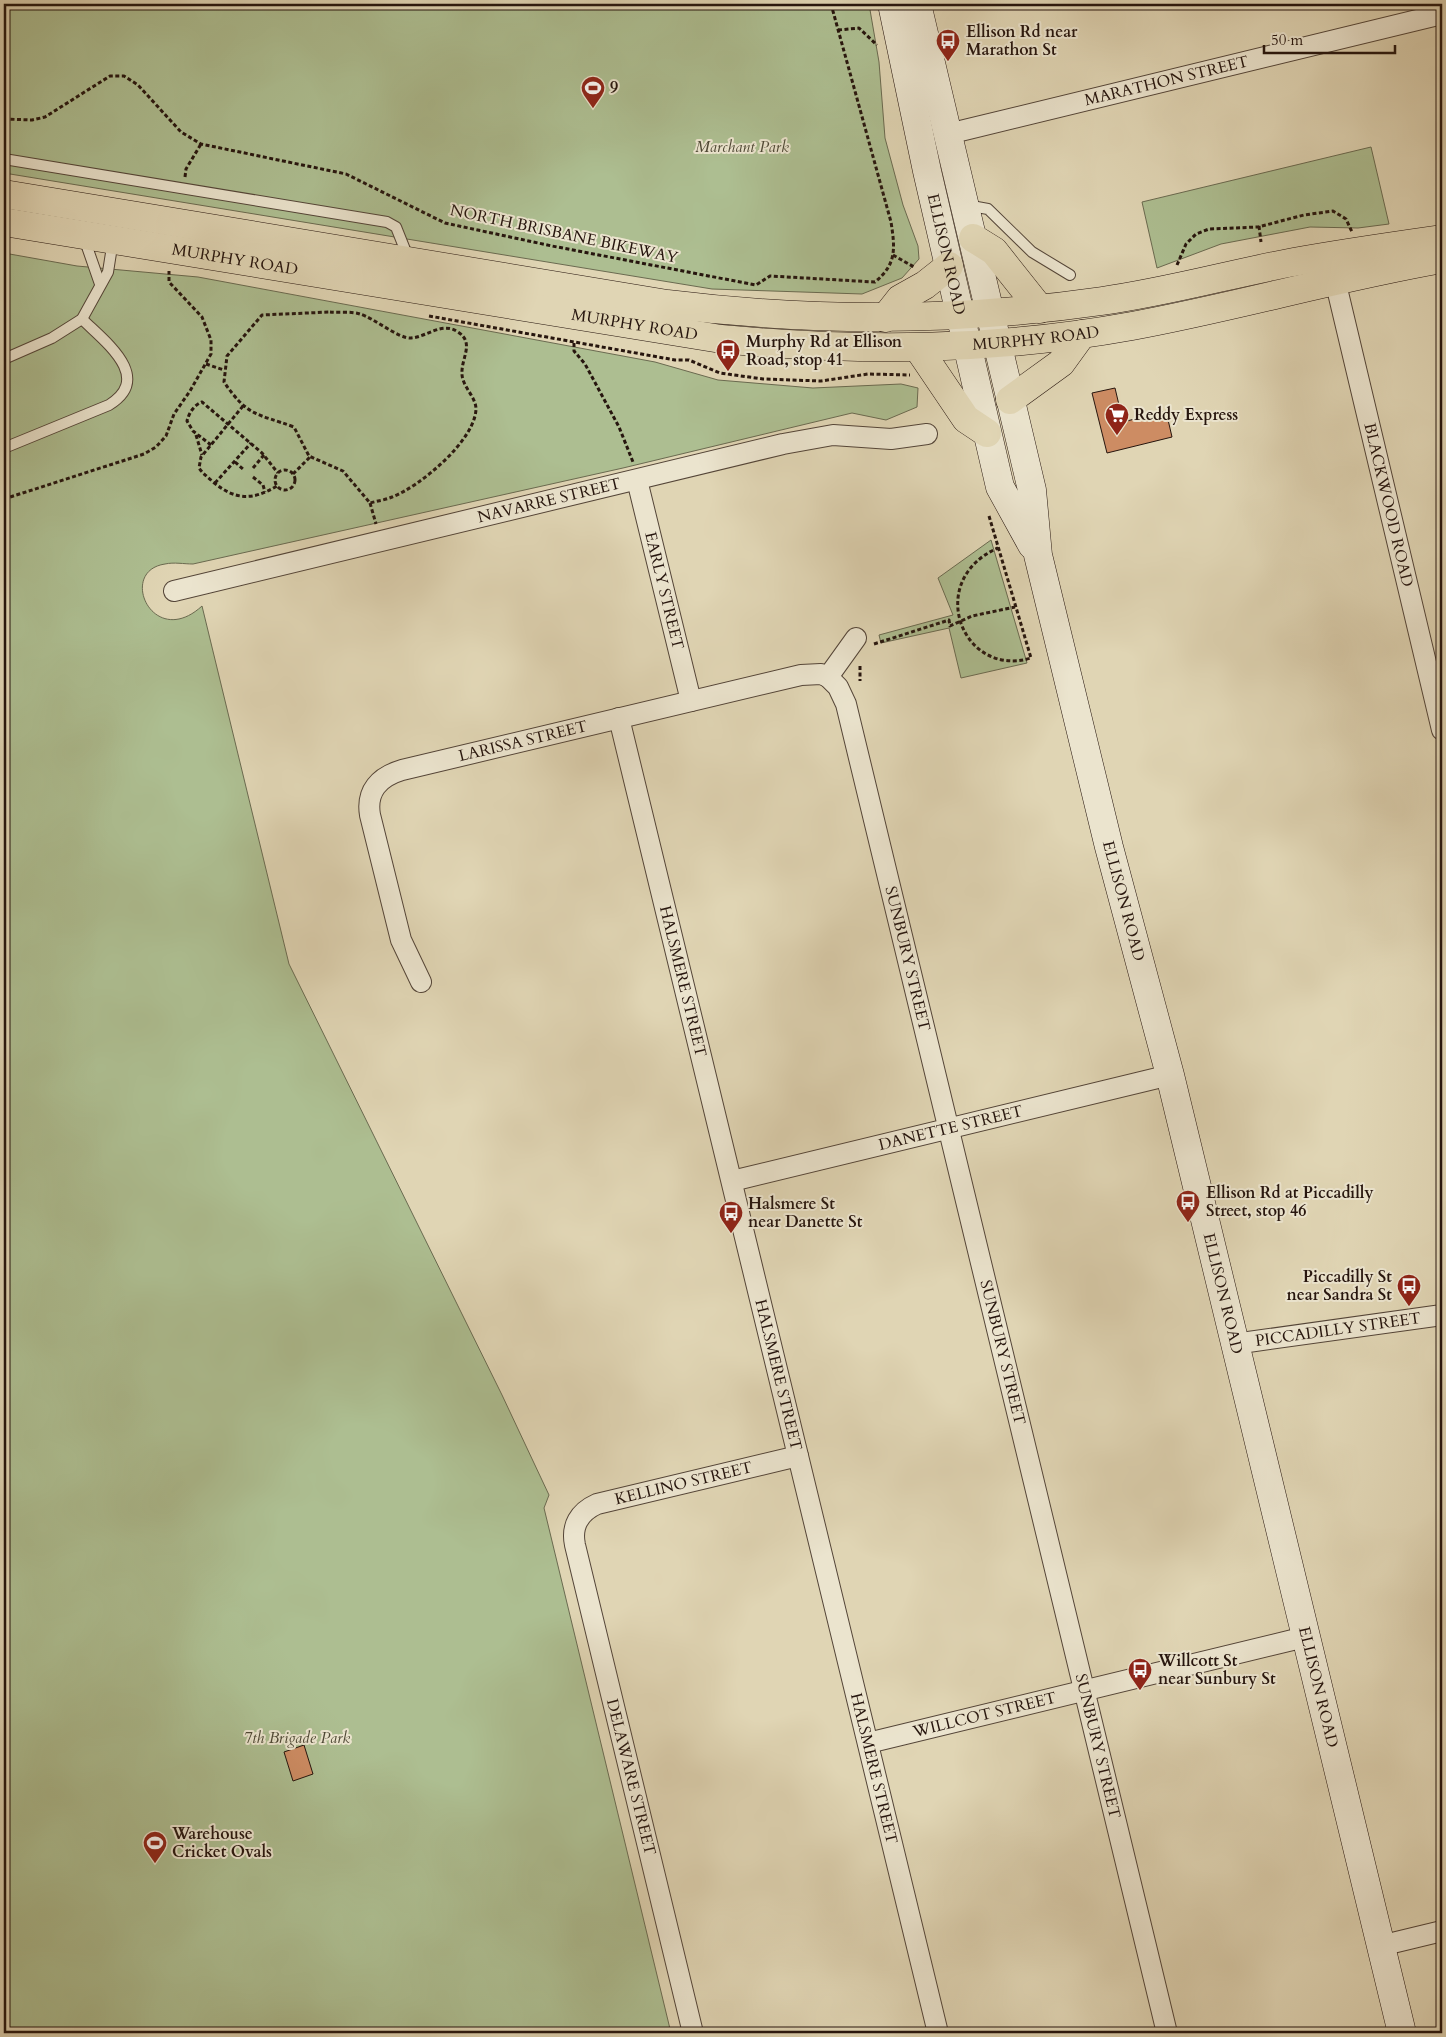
<svg xmlns="http://www.w3.org/2000/svg" width="1446" height="2037" font-family="Cardo,serif">
<style>
.park{fill:#adbe91;stroke:#6a6a50}
.building{fill:#cd8c63;stroke:#26150e}
.lines{fill:none;stroke-linecap:round;stroke-linejoin:round}
.lane-casing{stroke:#544538;stroke-width:12}
.street-casing{stroke:#544538;stroke-width:22}
.secondary-casing{stroke:#26150e;stroke-width:29}
.primary-casing{stroke:#26150e;stroke-width:29}
.path{stroke:#26150e;stroke-width:3;stroke-dasharray:4 2.5;stroke-linecap:butt}
.lane{stroke:#ebe4ce;stroke-width:10}
.street{stroke:#ebe4ce;stroke-width:20}
.secondary{stroke:#ebe4ce;stroke-width:28}
.primary{stroke:#e0d5b4;stroke-width:28}
.labels{text-anchor:middle;dominant-baseline:central;stroke-width:4;stroke-linejoin:round;paint-order:stroke}
.poi-label{font-size:16px;font-weight:bold;fill:#26150e;stroke:#ebe4ce;text-anchor:start}
.street-label{font-size:16px;fill:#26150e;stroke:#ebe4ce}
.park-label{font-size:16px;font-style:italic;fill:#4e4835;stroke:#ebe4ce}
</style>
<rect width="100%" height="100%" fill="#e0d5b4"/>
<filter id="stains"><feTurbulence type="fractalNoise" baseFrequency=".004" numOctaves="4"/><feColorMatrix values="0 0 0 0 .2 0 0 0 0 .09 0 0 0 0 .02 0 0 0 .5 -.17"/></filter>
<radialGradient id="worn" r=".72"><stop offset=".6" stop-color="#630" stop-opacity="0"/><stop offset="1" stop-color="#630" stop-opacity=".3"/></radialGradient>
<!-- park -->
<g class="park">
<path d="M4 4H869L879 62 885 138 903 205 918 246 919 259 902 278 862 294 712 289 4 173Z"/>
<path d="M1371 147 1389 224 1358 228 1310 227 1221 244 1157 268 1142 202Z"/>
<path d="M4 253 77 266 198 277 655 362 718 380 813 388 901 384 918 388 917 407 886 420 852 413 623 468 193 564C184 564 174 562 165 564 117 571 153 651 202 606L289 964 502 1395 549 1495 544 1508 671 2033H4Z"/>
<path d="M991 540 1027 663 961 678 949 628 881 643 879 635 953 615 938 578Z"/>
</g>
<!-- building -->
<g class="building">
<path d="M1115 388 1123 422 1166 411 1172 437 1107 453 1092 393Z"/>
<path d="M304 1745 313 1774 293 1781 284 1752Z"/>
</g>
<g class="lines">
<defs>
<g id="lane">
<path d="M4 159 387 222 396 227 408 257"/>
<path d="M966 205 988 209 1032 252 1070 275"/>
<path d="M84 238 100 284"/>
<path d="M4 359 52 338 82 319 108 272 111 253 109 241"/>
<path d="M4 448 109 405C154 377 104 341 82 319"/>
</g>
<g id="street">
<path id="s1" d="M948 134 1442 14"/>
<path id="s2" d="M1335 280 1442 730"/>
<path id="s3" d="M637 480 691 701"/>
<path id="s4" d="M174 591 783 444 833 435 891 439 927 434"/>
<path id="s5" d="M828 677 838 687 846 704 1167 2033"/>
<path id="s6" d="M619 718 938 2033"/>
<path id="s7" d="M421 982 401 940 370 815C366 791 379 777 402 770L801 675 821 674 828 677 856 638"/>
<path id="s8" d="M732 1181 1170 1075"/>
<path id="s9" d="M1234 1344 1442 1315"/>
<path id="s10" d="M868 1743 1305 1637"/>
<path d="M1380 1946 1442 1931"/>
<path id="s11" d="M693 2033 575 1545C571 1526 579 1512 597 1504L798 1456"/>
</g>
<g id="secondary">
<path id="s12" d="M892 4 927 171 1000 487 1032 545"/>
<path id="s13" d="M917 4 1032 490 1038 555 1109 847 1170 1075 1402 2033"/>
</g>
<g id="primary">
<path d="M4 194 667 304C813 322 956 322 1102 301 1167 292 1230 274 1294 262 1343 253 1393 246 1442 239"/>
<path id="s14" d="M4 222 721 339C861 352 994 351 1132 326 1236 307 1338 277 1442 259"/>
<path d="M973 238 994 251 1040 309"/>
<path d="M885 318 900 299 925 285 949 266"/>
<path d="M918 348 966 419 987 433"/>
<path d="M1010 400 1061 363 1082 334"/>
</g>
</defs>
<!-- lane casing -->
<use href="#lane" class="lane-casing"/>
<!-- street casing -->
<use href="#street" class="street-casing"/>
<!-- secondary casing -->
<use href="#secondary" class="secondary-casing"/>
<!-- primary casing -->
<use href="#primary" class="primary-casing"/>
<!-- path -->
<g class="path">
<path d="M838 30 859 28 877 45"/>
<path d="M4 119 32 120 45 117 110 76H124L138 85 181 132 201 144 346 174 445 223 552 246 756 285 770 276 875 282C897 264 895 248 891 222L831 4"/>
<path d="M185 177 186 169 201 144"/>
<path d="M1259 226 1261 242"/>
<path d="M893 255 914 267"/>
<path d="M1177 265 1186 244 1196 234 1209 229 1258 227 1304 215 1333 211 1346 219 1352 232"/>
<path d="M330 312C339 313 351 311 360 314 374 318 399 339 411 338 427 337 442 321 458 332 475 343 461 358 462 374 462 386 476 397 476 409 475 441 419 487 392 497 385 500 377 501 370 503L343 471 309 456 294 427C256 413 248 417 224 382L227 356 262 315Z"/>
<path d="M429 316 675 360H689L720 373 763 379 821 381 868 374 910 375"/>
<path d="M574 343V351L585 364 619 427 633 462"/>
<path d="M206 364 224 370"/>
<path d="M243 406 201 457 199 468C203 474 208 477 213 482 235 500 252 501 277 486"/>
<path d="M196 435 202 455"/>
<path d="M211 445 193 431 187 421C189 413 194 405 202 402L262 453 278 473"/>
<path d="M235 462 244 470"/>
<path d="M253 468 264 455"/>
<circle cx="285" cy="480" r="10"/>
<path d="M293 474 310 457"/>
<path d="M253 477 263 485 265 492"/>
<path d="M215 483 251 443"/>
<path d="M4 499 144 454 156 447 166 436 174 414 190 391 211 354V340L202 317 169 282V271"/>
<path d="M370 503 376 524"/>
<path d="M989 516 1031 658C962 679 924 580 998 548"/>
<path d="M874 644 949 620 950 626 972 616 1015 607"/>
<path d="M860 666V681"/>
</g>
<!-- lane -->
<use href="#lane" class="lane"/>
<!-- street -->
<use href="#street" class="street"/>
<!-- secondary -->
<use href="#secondary" class="secondary"/>
<!-- primary -->
<use href="#primary" class="primary"/>
</g>
<!-- icons -->
<defs>
<symbol id="bus-pin" viewBox="-11 -11 22 30"><path d="M0 17L-7.5 6A9.5 9.5 0 1 1 7.5 6Z" fill="#8f2418" stroke="#ebe4ce"/><path d="M-5-6H5V4H4V6H2V4H-2V6H-4V4H-5ZM-3.5-4V0h7V-4ZM-3.5 1.2v1.5H-2V1.2ZM2 1.2v1.5H3.5V1.2Z" fill="#fff"/></symbol>
<symbol id="stadium-pin" viewBox="-11 -11 22 30"><path d="M0 17L-7.5 6A9.5 9.5 0 1 1 7.5 6Z" fill="#8f2418" stroke="#ebe4ce"/><path d="M0-5a6.5 5 0 1 0 0 10a6.5 5 0 1 0 0-10ZM-3.5-1.8h7v3.6h-7Z" fill="#fff"/></symbol>
<symbol id="supermarket-pin" viewBox="-11 -11 22 30"><path d="M0 17L-7.5 6A9.5 9.5 0 1 1 7.5 6Z" fill="#8f2418" stroke="#ebe4ce"/><path d="M-6-5.5h2.5l.6 2H6L4.5 2H-2.5L-4.4-4H-6ZM-1.5 3.2a1.3 1.3 0 1 0 .1 0ZM3 3.2a1.3 1.3 0 1 0 .1 0Z" fill="#fff"/></symbol>
</defs>
<g fill-rule="evenodd">
<use href="#bus-pin" x="934" y="27" width="28" height="38"/>
<use href="#stadium-pin" x="579" y="74" width="28" height="38"/>
<use href="#bus-pin" x="714" y="337" width="28" height="38"/>
<use href="#supermarket-pin" x="1103" y="401" width="28" height="38"/>
<use href="#bus-pin" x="1174" y="1188" width="28" height="38"/>
<use href="#bus-pin" x="717" y="1199" width="28" height="38"/>
<use href="#bus-pin" x="1395" y="1272" width="28" height="38"/>
<use href="#bus-pin" x="1126" y="1656" width="28" height="38"/>
<use href="#stadium-pin" x="141" y="1829" width="28" height="38"/>
</g>
<g class="labels">
<!-- poi labels -->
<g class="poi-label">
<text x="966" y="32">Ellison Rd near<tspan x="966" dy="18">Marathon St</tspan></text>
<text x="610" y="88">9</text>
<text x="746" y="342">Murphy Rd at Ellison<tspan x="746" dy="18">Road, stop 41</tspan></text>
<text x="1134" y="415">Reddy Express</text>
<text x="1206" y="1193">Ellison Rd at Piccadilly<tspan x="1206" dy="18">Street, stop 46</tspan></text>
<text x="748" y="1204">Halsmere St<tspan x="748" dy="18">near Danette St</tspan></text>
<text x="1392" y="1277" text-anchor="end">Piccadilly St<tspan x="1392" dy="18">near Sandra St</tspan></text>
<text x="1158" y="1661">Willcott St<tspan x="1158" dy="18">near Sunbury St</tspan></text>
<text x="172" y="1834">Warehouse<tspan x="172" dy="18">Cricket Ovals</tspan></text>
</g>
<!-- street labels -->
<g class="street-label">
<text stroke="none"><textPath href="#s1" startOffset="225">MARATHON STREET</textPath></text>
<text transform="translate(564 234) rotate(12)">NORTH BRISBANE BIKEWAY</text>
<text stroke="none"><textPath href="#s12" startOffset="256">ELLISON ROAD</textPath></text>
<text stroke="none"><textPath href="#s14" startOffset="234">MURPHY ROAD</textPath></text>
<text stroke="none"><textPath href="#s14" startOffset="639">MURPHY ROAD</textPath></text>
<text stroke="none"><textPath href="#s14" startOffset="1042">MURPHY ROAD</textPath></text>
<text stroke="none"><textPath href="#s4" startOffset="386">NAVARRE STREET</textPath></text>
<text stroke="none"><textPath href="#s2" startOffset="231">BLACKWOOD ROAD</textPath></text>
<text stroke="none"><textPath href="#s3" startOffset="114">EARLY STREET</textPath></text>
<text stroke="none"><textPath href="#s7" startOffset="361">LARISSA STREET</textPath></text>
<text stroke="none"><textPath href="#s13" startOffset="921">ELLISON ROAD</textPath></text>
<text stroke="none"><textPath href="#s5" startOffset="295">SUNBURY STREET</textPath></text>
<text stroke="none"><textPath href="#s6" startOffset="271">HALSMERE STREET</textPath></text>
<text stroke="none"><textPath href="#s8" startOffset="225">DANETTE STREET</textPath></text>
<text stroke="none"><textPath href="#s13" startOffset="1326">ELLISON ROAD</textPath></text>
<text stroke="none"><textPath href="#s9" startOffset="105">PICCADILLY STREET</textPath></text>
<text stroke="none"><textPath href="#s5" startOffset="700">SUNBURY STREET</textPath></text>
<text stroke="none"><textPath href="#s6" startOffset="676">HALSMERE STREET</textPath></text>
<text stroke="none"><textPath href="#s11" startOffset="642">KELLINO STREET</textPath></text>
<text stroke="none"><textPath href="#s13" startOffset="1731">ELLISON ROAD</textPath></text>
<text stroke="none"><textPath href="#s10" startOffset="120">WILLCOT STREET</textPath></text>
<text stroke="none"><textPath href="#s5" startOffset="1105">SUNBURY STREET</textPath></text>
<text stroke="none"><textPath href="#s6" startOffset="1081">HALSMERE STREET</textPath></text>
<text transform="translate(631 1777) rotate(76)">DELAWARE STREET</text>
</g>
<!-- park labels -->
<g class="park-label">
<text x="742" y="147">Marchant Park</text>
<text x="297" y="1738">7th Brigade Park</text>
</g>
</g>
<!-- margin -->
<rect width="1446" height="2037" fill="none" stroke="#e0d5b4" stroke-width="20"/>
<rect x="5" y="5" width="1436" height="2027" fill="none" stroke="#26150e" stroke-width="2.5"/>
<rect x="10" y="10" width="1426" height="2017" fill="none" stroke="#26150e"/>
<!-- scale -->
<path d="M1264 45v8h131v-8" fill="none" stroke="#26150e" stroke-width="2.5"/>
<text x="1271" y="45" font-size="15" fill="#26150e" stroke="#ebe4ce" stroke-width="4" paint-order="stroke">50 m</text>
<rect width="100%" height="100%" filter="url(#stains)"/>
<rect width="100%" height="100%" fill="url(#worn)"/>
</svg>
